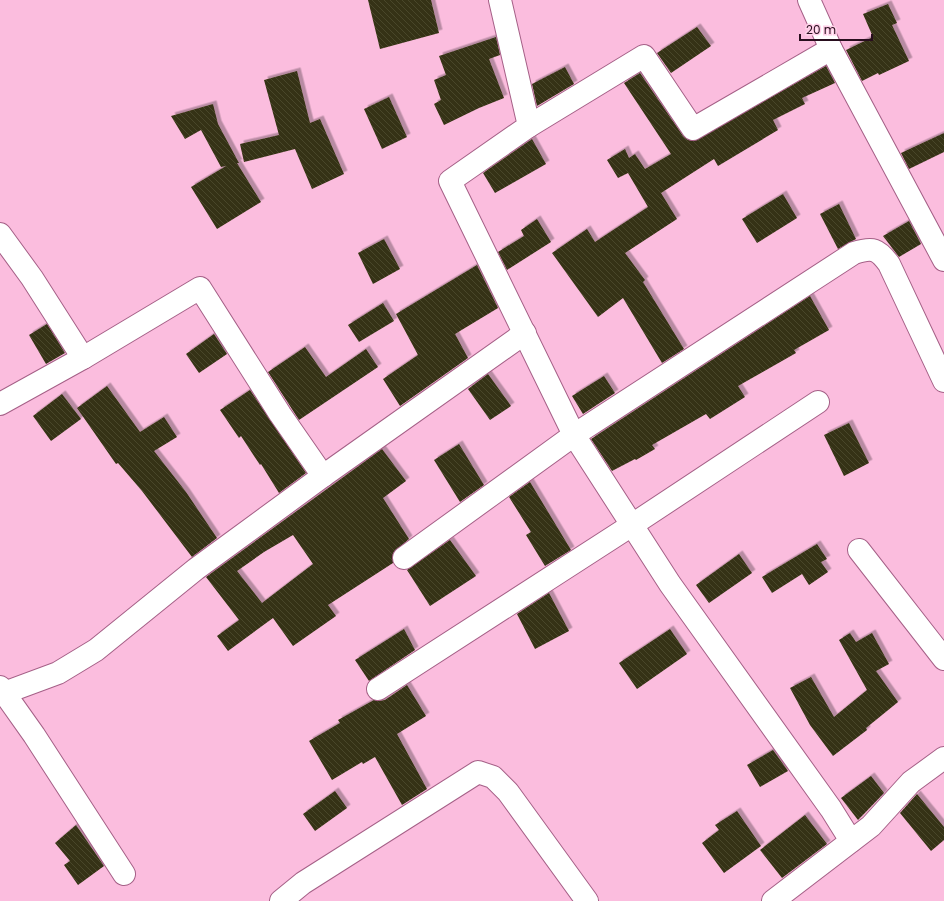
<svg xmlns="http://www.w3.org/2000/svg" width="944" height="901" font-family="Poppins,sans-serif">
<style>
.building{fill:url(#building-back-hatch);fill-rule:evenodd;filter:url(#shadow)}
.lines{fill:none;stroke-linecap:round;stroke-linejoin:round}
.minor-casing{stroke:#a56087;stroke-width:24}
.minor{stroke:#fff;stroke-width:22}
</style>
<defs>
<pattern id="building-back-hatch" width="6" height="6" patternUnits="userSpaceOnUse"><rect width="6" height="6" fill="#343212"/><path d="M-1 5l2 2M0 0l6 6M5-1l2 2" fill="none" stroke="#49462c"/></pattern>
<filter id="shadow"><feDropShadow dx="3.5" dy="-3.5" stdDeviation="0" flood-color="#0004"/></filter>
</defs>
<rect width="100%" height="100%" fill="#fbbdde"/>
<!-- building -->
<g class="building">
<path d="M368 0H431L439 33 380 49Z"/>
<path d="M888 4 897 23 892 25 909 61 879 75 878 73 862 81 846 50 873 37 863 14Z"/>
<path d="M697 27 711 46 671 73 657 53Z"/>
<path d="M496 37 500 55 489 59 504 98 479 108 444 125 434 104 441 100 434 80 446 75 439 56Z"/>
<path d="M826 66 835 83 802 98 805 104 773 120 778 130 718 166 714 159 661 193 677 219 625 253 645 280 643 282 684 349 662 363 623 298 598 317 552 253 587 229 595 242 648 207 628 173 618 178 607 160 625 149 629 158 635 154 645 169 671 154 624 83 640 73 683 136 688 140 694 141Z"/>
<path d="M565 67 574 84 537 106 532 84Z"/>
<path d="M297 71 310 123 320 119 344 174 312 189 295 149 244 162 240 144 279 135 264 80Z"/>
<path d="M389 97 407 137 382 149 364 109Z"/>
<path d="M213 104 218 124 239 163H237L261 202 217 229 191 187 226 166 221 167 201 130 185 139 171 116Z"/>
<path d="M944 133V152L909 169 901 153Z"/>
<path d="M532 139 546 164 495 193 483 173Z"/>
<path d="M783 194 797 218 757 243 742 219Z"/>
<path d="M839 204 856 239 838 249 820 214Z"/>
<path d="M537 219 551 242 507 270 498 252 524 236 521 230Z"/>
<path d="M909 221 921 244 899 257 883 236Z"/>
<path d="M384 239 400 269 373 284 358 253Z"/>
<path d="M477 265 498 308 455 334 468 358 400 406 383 379 418 355 396 314Z"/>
<path d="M810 296 829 330 794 350 796 353 738 386 745 397 710 419 706 414 652 445 655 449 636 460 635 459 612 471 591 439Z"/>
<path d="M383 303 394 321 359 342 348 325Z"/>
<path d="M47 324 65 353 46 364 29 335Z"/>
<path d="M214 334 227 354 199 373 186 354Z"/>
<path d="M305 347 326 377 366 349 378 367 299 420 268 372Z"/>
<path d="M488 374 511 406 490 420 468 389Z"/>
<path d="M604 376 615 393 583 414 572 396Z"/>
<path d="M107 386 140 432 164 417 177 437 154 451 186 492 217 538 192 557 142 491 118 463 116 464 77 408Z"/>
<path d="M250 390 306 473 279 493 261 464 260 465 241 436 239 438 220 410Z"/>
<path d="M62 394 81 419 51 441 33 416Z"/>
<path d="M849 423 869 463 844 476 824 435Z"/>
<path d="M459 444 484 485 460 502 434 460Z"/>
<path d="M382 449 406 481 383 498 409 539 393 553V563L328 605 336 616 293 646 273 618 228 651 217 636 239 620 206 577ZM293 535 313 564 262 603 237 571 264 552Z"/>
<path d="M530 482 571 550 545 566 526 535 531 532 509 497Z"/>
<path d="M450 540 476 576 430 606 407 570Z"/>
<path d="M817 544 827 559 821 562 828 572 809 585 802 574 772 593 762 577Z"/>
<path d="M739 554 752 573 709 603 696 585Z"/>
<path d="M549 593 569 631 535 649 517 614Z"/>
<path d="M404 629 415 650 369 681 355 660Z"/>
<path d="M670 629 687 654 637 689 619 663Z"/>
<path d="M850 633 856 642 872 633 889 664 876 671 898 702 866 728 867 730 833 756 810 725 790 688 811 677 834 717 867 690 839 640Z"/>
<path d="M407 685 426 716 397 734 427 789 402 805 375 757 363 764 362 762 332 780 309 741 340 723 338 720 374 700 379 701 385 700Z"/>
<path d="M773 750 788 771 760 787 747 765Z"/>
<path d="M871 776 884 793 858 820 841 798Z"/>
<path d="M335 791 347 808 315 831 303 814Z"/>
<path d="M917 794 944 827V840L931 851 900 813Z"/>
<path d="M737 811 761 846 724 873 702 843 719 830 715 825Z"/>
<path d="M805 815 827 844 782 878 760 850Z"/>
<path d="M76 825 104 866 78 885 64 865 70 861 55 843Z"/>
</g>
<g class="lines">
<defs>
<g id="minor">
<path d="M500 0 529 126 450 181 574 435 670 584 831 809 851 841"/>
<path d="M809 0 831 49"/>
<path d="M529 126 644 56 693 129 831 49 944 260"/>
<path d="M0 234 32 278 83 358"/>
<path d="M0 404 83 358 200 288 280 414 323 476"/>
<path d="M859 550 944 659"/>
<path d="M404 558 574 435 854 253C873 247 878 249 889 264L944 381"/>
<path d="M0 687 34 735 124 874"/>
<path d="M378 689 632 525 818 402"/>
<path d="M4 693 58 673 96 650 196 569 323 476 525 333"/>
<path d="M281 901 303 883 478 772 493 777 508 792 587 901"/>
<path d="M773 901 871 826 911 782 944 758"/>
</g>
</defs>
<!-- minor casing -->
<use href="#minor" class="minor-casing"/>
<!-- minor -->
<use href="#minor" class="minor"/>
</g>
<!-- scale -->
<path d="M800 34v6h72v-6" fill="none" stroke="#290e1e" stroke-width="2"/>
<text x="806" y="34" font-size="12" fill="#290e1e" stroke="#ffd0e8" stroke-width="3" paint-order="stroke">20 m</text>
</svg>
